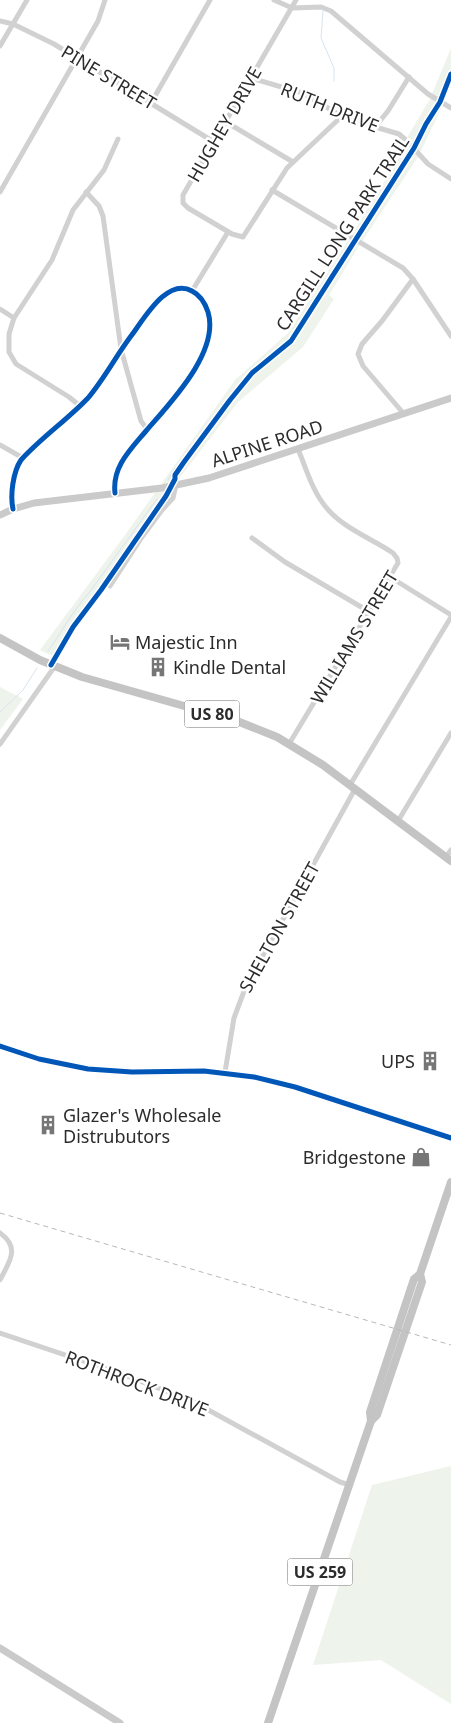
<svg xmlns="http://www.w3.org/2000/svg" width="451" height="1723" font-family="'Noto Sans',sans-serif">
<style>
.green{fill:#eef3eb}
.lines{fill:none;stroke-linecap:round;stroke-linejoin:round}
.stream{stroke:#d7e3f0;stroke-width:1}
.street{stroke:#d1d1d1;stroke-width:5}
.secondary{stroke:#cacaca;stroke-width:7}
.primary{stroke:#c4c4c4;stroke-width:8}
.rail{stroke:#b8b8b8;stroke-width:1;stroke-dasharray:5 4;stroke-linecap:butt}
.cycleway-casing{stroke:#fff;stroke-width:8}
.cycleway{stroke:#0057b8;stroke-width:5}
.labels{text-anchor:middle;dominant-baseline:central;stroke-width:5;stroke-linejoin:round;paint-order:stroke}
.shield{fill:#fff;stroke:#6b6b6b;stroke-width:1}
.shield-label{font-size:16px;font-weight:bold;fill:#2c2c2c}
.street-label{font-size:18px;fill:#2c2c2c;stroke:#fff}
.poi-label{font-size:18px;fill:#2c2c2c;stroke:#fff;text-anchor:start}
</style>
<rect width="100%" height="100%" fill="#fff"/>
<!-- green -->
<g class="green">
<path d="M451 48V84L442 107 418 157 359 246 329 295 334 299 303 347 238 402 181 476 103 592 74 629 57 658 40 650 125 535 235 380 288 333 349 239 406 146 408 136 430 99Z"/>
<path d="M0 687 23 699 0 730Z"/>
<path d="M451 1466V1704L381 1660 313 1665 372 1485Z"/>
</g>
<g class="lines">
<!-- stream -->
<g class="stream">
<path d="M323 11 321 38 334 68V81"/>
<path d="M168 480 175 468"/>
<path d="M48 651C62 632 73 610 89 593L157 499"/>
<path d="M0 712 23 690 37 668"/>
</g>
<!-- street -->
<g class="street">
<path d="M274 0 292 8 321 7 331 11 428 94 451 108"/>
<path d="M296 0 183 195V203L188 208 232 234 243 237 287 168 342 116"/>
<path d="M0 21 13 24 54 44 214 142"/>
<path d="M0 46 27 0"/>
<path d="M251 78 302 93 345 118 399 134 407 141 428 164 451 179"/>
<path d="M151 103 210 0"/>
<path d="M226 122 293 162"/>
<path d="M375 127 388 111 409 77"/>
<path d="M272 190 403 268 413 279 451 336"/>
<path d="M0 192 98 21 105 0"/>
<path d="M86 192 99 206 103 216 121 349 141 421 147 429"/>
<path d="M192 291 228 232"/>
<path d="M0 309 14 318"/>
<path d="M80 406 69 397 16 364 9 352V334L14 318 52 260 73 210 104 170 118 139"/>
<path d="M404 414 363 366 358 354 362 344 382 321 413 279"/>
<path d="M0 445 23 458"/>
<path d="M13 509C10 495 13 472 21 460 42 437 67 420 88 398 104 379 116 356 131 336 144 319 167 277 192 291 200 295 205 303 208 312 220 352 170 403 146 431 130 450 112 467 115 493"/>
<path d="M252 538 285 562 368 611"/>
<path d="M390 577 451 615"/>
<path d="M110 586 142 537 162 510 173 498 176 485"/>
<path d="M0 744 55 666"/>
<path d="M289 744 398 563 397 558 393 553C371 538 342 528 325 506 312 490 306 468 298 449"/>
<path d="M350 785 451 617"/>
<path d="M398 821 451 733"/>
<path d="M446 857 451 850"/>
<path d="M225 1072 234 1018 246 986 355 789"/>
<path d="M0 1233C21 1248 9 1262 0 1280"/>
<path d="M0 1333 119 1373 192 1401 340 1482 350 1485"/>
</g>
<!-- secondary -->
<g class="secondary">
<path d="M0 515 13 509 34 503 162 488 209 478 451 398"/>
<path d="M0 1046 39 1059 88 1069 132 1072 204 1071 254 1077 295 1087 451 1138"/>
<path d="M0 1648 120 1723"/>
</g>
<!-- primary -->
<g class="primary">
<path d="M0 638 40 660 82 677 237 721 277 737 323 765 451 861"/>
<path d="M371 1421 370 1412 414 1279 420 1274"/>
<path d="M268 1723 371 1421 377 1415 422 1282 420 1274 451 1182"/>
</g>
<!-- rail -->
<path class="rail" d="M0 1213 451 1345"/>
<defs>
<g id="cycleway">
<path d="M13 509C10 495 13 472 21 460 42 437 67 420 88 398 104 379 116 356 131 336 144 319 167 277 192 291 200 295 205 303 208 312 220 352 170 403 146 431 130 450 112 467 115 493"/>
<path d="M51 665 73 627 101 590 166 496 175 479V475L184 462 230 400 252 373 291 341 414 148 426 124 440 102 451 74"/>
<path d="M0 1046 39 1059 88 1069 132 1072 204 1071 254 1077 295 1087 451 1138"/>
</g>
</defs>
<!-- cycleway casing -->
<use href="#cycleway" class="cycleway-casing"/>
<!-- cycleway -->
<use href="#cycleway" class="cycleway"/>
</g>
<!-- icons -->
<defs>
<symbol id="hotel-bare" viewBox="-9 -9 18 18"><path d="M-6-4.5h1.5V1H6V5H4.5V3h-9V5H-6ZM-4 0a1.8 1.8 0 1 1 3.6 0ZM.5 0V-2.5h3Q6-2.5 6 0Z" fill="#767676" stroke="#fff" stroke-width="2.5" paint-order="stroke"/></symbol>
<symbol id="building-bare" viewBox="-9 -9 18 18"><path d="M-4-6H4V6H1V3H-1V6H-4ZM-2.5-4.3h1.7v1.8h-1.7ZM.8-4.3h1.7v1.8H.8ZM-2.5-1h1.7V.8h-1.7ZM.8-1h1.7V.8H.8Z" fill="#767676" stroke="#fff" stroke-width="2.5" paint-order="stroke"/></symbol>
<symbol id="shop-bare" viewBox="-9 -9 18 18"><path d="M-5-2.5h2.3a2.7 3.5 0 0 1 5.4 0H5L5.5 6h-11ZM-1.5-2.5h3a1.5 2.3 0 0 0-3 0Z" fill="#767676" stroke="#fff" stroke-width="2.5" paint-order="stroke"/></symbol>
</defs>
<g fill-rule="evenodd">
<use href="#hotel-bare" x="106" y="628" width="28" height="28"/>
<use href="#building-bare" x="144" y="653" width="28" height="28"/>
<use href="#building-bare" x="416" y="1047" width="28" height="28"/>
<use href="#building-bare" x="34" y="1111" width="28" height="28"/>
<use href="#shop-bare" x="407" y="1143" width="28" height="28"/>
</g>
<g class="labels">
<!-- shield labels -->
<g class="shield">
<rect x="184.5" y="700.5" width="55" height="27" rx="4"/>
<rect x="287.5" y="1558.5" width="65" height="27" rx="4"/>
</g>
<g class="shield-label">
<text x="212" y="714">US 80</text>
<text x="320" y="1572">US 259</text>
</g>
<!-- street labels -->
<g class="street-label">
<text transform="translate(109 77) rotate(31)">PINE STREET</text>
<text transform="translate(330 107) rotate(22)">RUTH DRIVE</text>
<text transform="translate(224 124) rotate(-60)">HUGHEY DRIVE</text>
<text transform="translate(342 233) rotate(-57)">CARGILL LONG PARK TRAIL</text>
<text transform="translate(267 443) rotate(-18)">ALPINE ROAD</text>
<text transform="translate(354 637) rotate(-59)">WILLIAMS STREET</text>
<text transform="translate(279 927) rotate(-61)">SHELTON STREET</text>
<text transform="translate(137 1383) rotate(21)">ROTHROCK DRIVE</text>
</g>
<!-- poi labels -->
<g class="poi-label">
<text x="135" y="642">Majestic Inn</text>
<text x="173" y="667">Kindle Dental</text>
<text x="415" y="1061" text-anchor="end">UPS</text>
<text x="63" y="1115">Glazer's Wholesale<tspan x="63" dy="21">Distrubutors</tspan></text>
<text x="406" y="1157" text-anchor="end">Bridgestone</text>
</g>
</g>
</svg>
